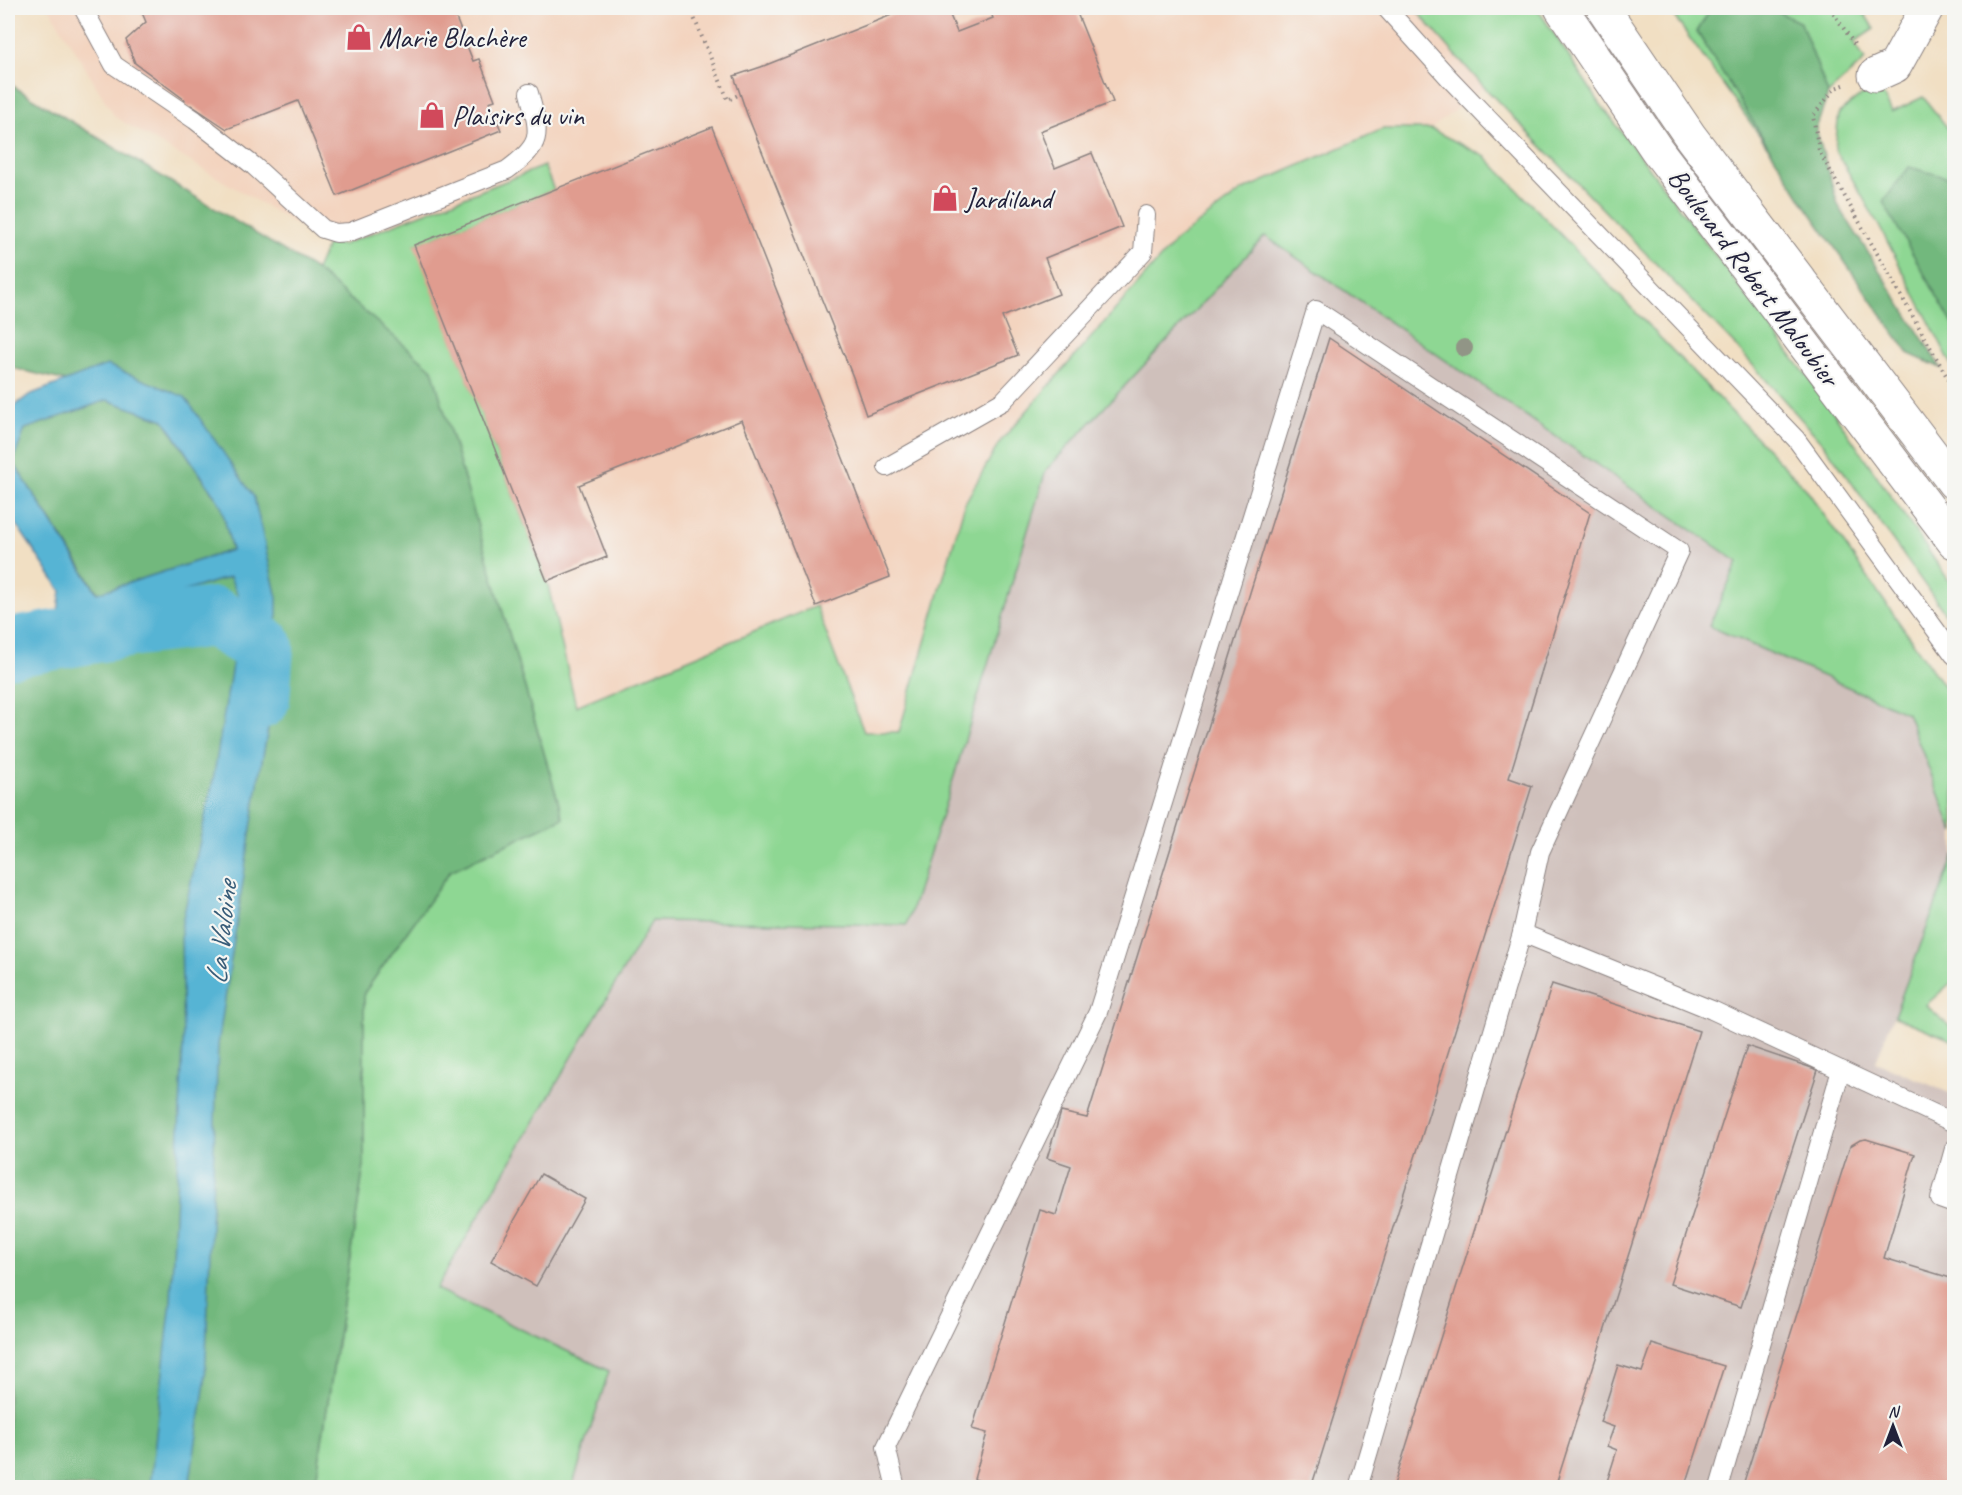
<svg xmlns="http://www.w3.org/2000/svg" width="1962" height="1495" font-family="Caveat,sans-serif">
<style>
.built{fill:#f3d4bf}
.industrial{fill:#cfc0bb}
.green{fill:#8ed793;stroke:#587c67;stroke-width:1.5}
.forest{fill:#72b87d;stroke:#4a6d5c;stroke-width:1.5}
.water{fill:#56b4d4;stroke:#3c6b88;stroke-width:1.5;fill-rule:evenodd}
.lines{fill:none;stroke-linecap:round;stroke-linejoin:round}
.river{stroke:#56b4d4;stroke-width:60}
.building{fill:#e09c8f}
.lane-casing{stroke:#8a807f;stroke-width:20}
.street-casing{stroke:#8a807f;stroke-width:35}
.primary-casing{stroke:#8a807f;stroke-width:35}
.path{stroke:#8a807f;stroke-width:4;stroke-dasharray:1.5 4.5;stroke-linecap:butt}
.lane{stroke:#fff;stroke-width:18}
.street{stroke:#fff;stroke-width:33}
.primary{stroke:#fff;stroke-width:33}
.tree{fill:#919586}
.labels{text-anchor:middle;dominant-baseline:central;stroke-width:4.5;stroke-linejoin:round;paint-order:stroke}
.poi-label{font-size:28px;fill:#22223b;stroke:#f6f6f2;text-anchor:start}
.street-label{font-size:28px;fill:#22223b;stroke:#f6f6f2}
.water-label{font-size:30px;font-style:italic;fill:#375c78;stroke:#f6f6f2}
</style>
<rect width="100%" height="100%" fill="#f6f6f2"/>
<filter id="ink" filterUnits="userSpaceOnUse"><feTurbulence type="fractalNoise" baseFrequency=".0167" numOctaves="2"/><feDisplacementMap in="SourceGraphic" scale="12" xChannelSelector="R" yChannelSelector="G"/><feConvolveMatrix kernelMatrix="1 2 1 2 8 2 1 2 1" color-interpolation-filters="sRGB"/></filter>
<filter id="wash" filterUnits="userSpaceOnUse"><feTurbulence type="fractalNoise" baseFrequency=".008" numOctaves="4" result="noise"/><feDisplacementMap in="SourceGraphic" scale="24" xChannelSelector="R" yChannelSelector="G"/><feGaussianBlur stdDeviation="1.35" result="paint"/><feColorMatrix in="noise" values="0 0 0 0 0 0 0 0 0 0 0 0 0 0 0 0 0 1.4 0 .05"/><feComposite in="paint" operator="in"/></filter>
<g filter="url(#wash)">
<rect width="100%" height="100%" fill="#f1dfc3"/>
<!-- built -->
<path class="built" d="M49 8H1414L1484 87 1431 129H1383L999 443 956 770 652 921 432 369 316 270 328 243 115 117Z"/>
<!-- industrial -->
<path class="industrial" d="M1265 236 1739 563 1710 626 1907 713 1954 833V855L1876 1062 1954 1095V1487H572L608 1371 436 1289 652 921 907 925 956 770 1046 470Z"/>
<!-- green -->
<g class="green">
<path d="M1414 8H1537L1601 105 1820 393 1954 588V626L1826 447 1733 343 1484 87Z"/>
<path d="M1668 8H1711L1697 32 1778 161Z"/>
<path d="M1770 8H1861L1874 29 1854 42 1865 60 1828 94 1801 23Z"/>
<path d="M1877 83 1892 112 1923 97 1954 136V369L1878 224 1835 149 1839 113Z"/>
<path d="M1383 129H1431L1486 157 1806 489 1954 701V833L1907 713 1709 626 1738 562 1265 236 1046 470 956 770 907 925 652 921 436 1289 609 1371 572 1487 315 1488 364 1165V993L450 871 563 818 432 370 316 270 328 243 342 245 544 166 554 190 415 245 547 581 576 706 816 606 864 732H899L965 503 999 443 1176 240 1243 190Z"/>
<path d="M1954 855V980L1926 1005 1954 1030V1041L1894 1016Z"/>
</g>
<!-- forest -->
<g class="forest">
<path d="M1711 8H1770L1801 23 1828 94 1816 129 1838 205 1941 368 1909 354 1803 202 1697 32Z"/>
<path d="M8 83 316 270 432 369 563 818 450 871 364 993V1165L315 1487H8V633L249 556 222 508 232 550 98 593 13 462 25 429 107 400 164 420 215 497 165 405 8 367Z"/>
<path d="M1909 167 1954 179V326L1883 202Z"/>
</g>
<!-- water -->
<path class="water" d="M107 365 185 397 254 497 277 598V681L259 777 218 1045 205 1382 189 1487H150L171 1301 183 1044 181 928 213 780 242 605 230 577 136 606 8 651V625L58 611 61 591 8 512V411L29 395ZM107 400 164 420 221 505 232 550 97 593 13 462 25 429Z"/>
<g class="lines">
<!-- river -->
<path class="river" d="M8 648 137 626 214 617 264 647 260 699"/>
</g>
<g id="blocks">
<!-- building -->
<g class="building">
<path d="M140 8H452L473 61 479 59 495 100 489 102 501 130 337 196 298 101 227 129 191 105 190 107 183 103 185 100 135 63 126 40 146 22Z"/>
<path d="M909 8H947L957 32 993 18 989 8H1075L1113 102 1040 131 1055 168 1092 153 1122 227 1045 258 1059 294 1002 317 1018 355 866 415 853 377 747 114 734 76 761 67Z"/>
<path d="M712 127 890 577 816 606 742 420 579 485 607 557 547 581 414 245Z"/>
<path d="M1329 338 1590 513 1509 778 1532 786 1311 1488H1001L974 1479 987 1433 972 1429 1040 1210 1056 1215 1071 1166 1047 1158 1061 1112 1087 1118Z"/>
<path d="M1552 984 1699 1031 1555 1488H1393Z"/>
<path d="M1747 1046 1818 1070 1741 1307 1670 1284Z"/>
<path d="M1866 1139 1915 1154 1884 1258 1954 1279V1488H1742L1850 1146 1860 1140Z"/>
<path d="M541 1174 585 1199 536 1286 491 1261Z"/>
<path d="M1652 1344 1724 1366 1685 1488H1605L1617 1450 1607 1446 1614 1427 1600 1422 1618 1365 1642 1372Z"/>
</g>
</g>
</g>
<g filter="url(#ink)">
<use href="#blocks" fill-opacity="0" stroke="#8a807f" stroke-width="1.5"/>
<g class="lines">
<defs>
<g id="lane">
<path d="M83 8 114 65 195 120 254 166 323 229 336 233 350 232 507 170C544 143 540 135 529 93"/>
<path d="M1386 8 1450 79 1796 439 1954 655"/>
<path d="M887 467 1003 401 1143 252 1146 215"/>
<path d="M1954 1149 1940 1199 1954 1204"/>
<path d="M896 1488 886 1447 1098 1012 1316 310 1679 551 1540 852 1522 933"/>
<path d="M1358 1488 1522 933 1712 1010 1954 1123"/>
<path d="M1719 1488 1841 1070"/>
</g>
<path id="street" d="M1875 75 1895 66 1927 8"/>
<g id="primary">
<path d="M1561 8 1657 150 1954 542"/>
<path d="M1603 8 1690 136 1954 483"/>
</g>
</defs>
<!-- lane casing -->
<use href="#lane" class="lane-casing"/>
<!-- street casing -->
<use href="#street" class="street-casing"/>
<!-- primary casing -->
<use href="#primary" class="primary-casing"/>
<!-- path -->
<g class="path">
<path d="M690 8 728 100 740 94"/>
<path d="M1830 8 1856 47"/>
<path d="M1844 85 1835 88 1813 116 1819 151 1954 389"/>
</g>
<!-- lane -->
<use href="#lane" class="lane"/>
<!-- street -->
<use href="#street" class="street"/>
<!-- primary -->
<use href="#primary" class="primary"/>
</g>
<!-- trees -->
<circle class="tree" cx="1464" cy="348" r="9"/>
</g>
<!-- icons -->
<defs>
<symbol id="shop-bare" viewBox="-9 -9 18 18"><path d="M-5-2.5h2.3a2.7 3.5 0 0 1 5.4 0H5L5.5 6h-11ZM-1.5-2.5h3a1.5 2.3 0 0 0-3 0Z" fill="#d1495b" stroke="#f6f6f2" stroke-width="2.5" paint-order="stroke"/></symbol>
</defs>
<g fill-rule="evenodd">
<use href="#shop-bare" x="340" y="18" width="38" height="38"/>
<use href="#shop-bare" x="413" y="96" width="38" height="38"/>
<use href="#shop-bare" x="926" y="179" width="38" height="38"/>
</g>
<g class="labels">
<!-- poi labels -->
<g class="poi-label">
<text x="379" y="37">Marie Blachère</text>
<text x="452" y="115">Plaisirs du vin</text>
<text x="965" y="198">Jardiland</text>
</g>
<!-- street labels -->
<g class="street-label">
<text transform="translate(1754 277) rotate(53)">Boulevard Robert Maloubier</text>
</g>
<!-- water labels -->
<g class="water-label">
<text transform="translate(221 933) rotate(-84)">La Valoine</text>
</g>
</g>
<!-- margin -->
<rect width="1962" height="1495" fill="none" stroke="#f6f6f2" stroke-width="30"/>
<!-- north arrow -->
<g transform="translate(1893 1426)" stroke="#f6f6f2" stroke-width="4.5" paint-order="stroke">
<path d="M0-4.5L10 22L0 15L-10 22Z" fill="#22223b"/>
<text y="-9" font-size="16" font-weight="bold" text-anchor="middle" fill="#22223b">N</text>
</g>
</svg>
